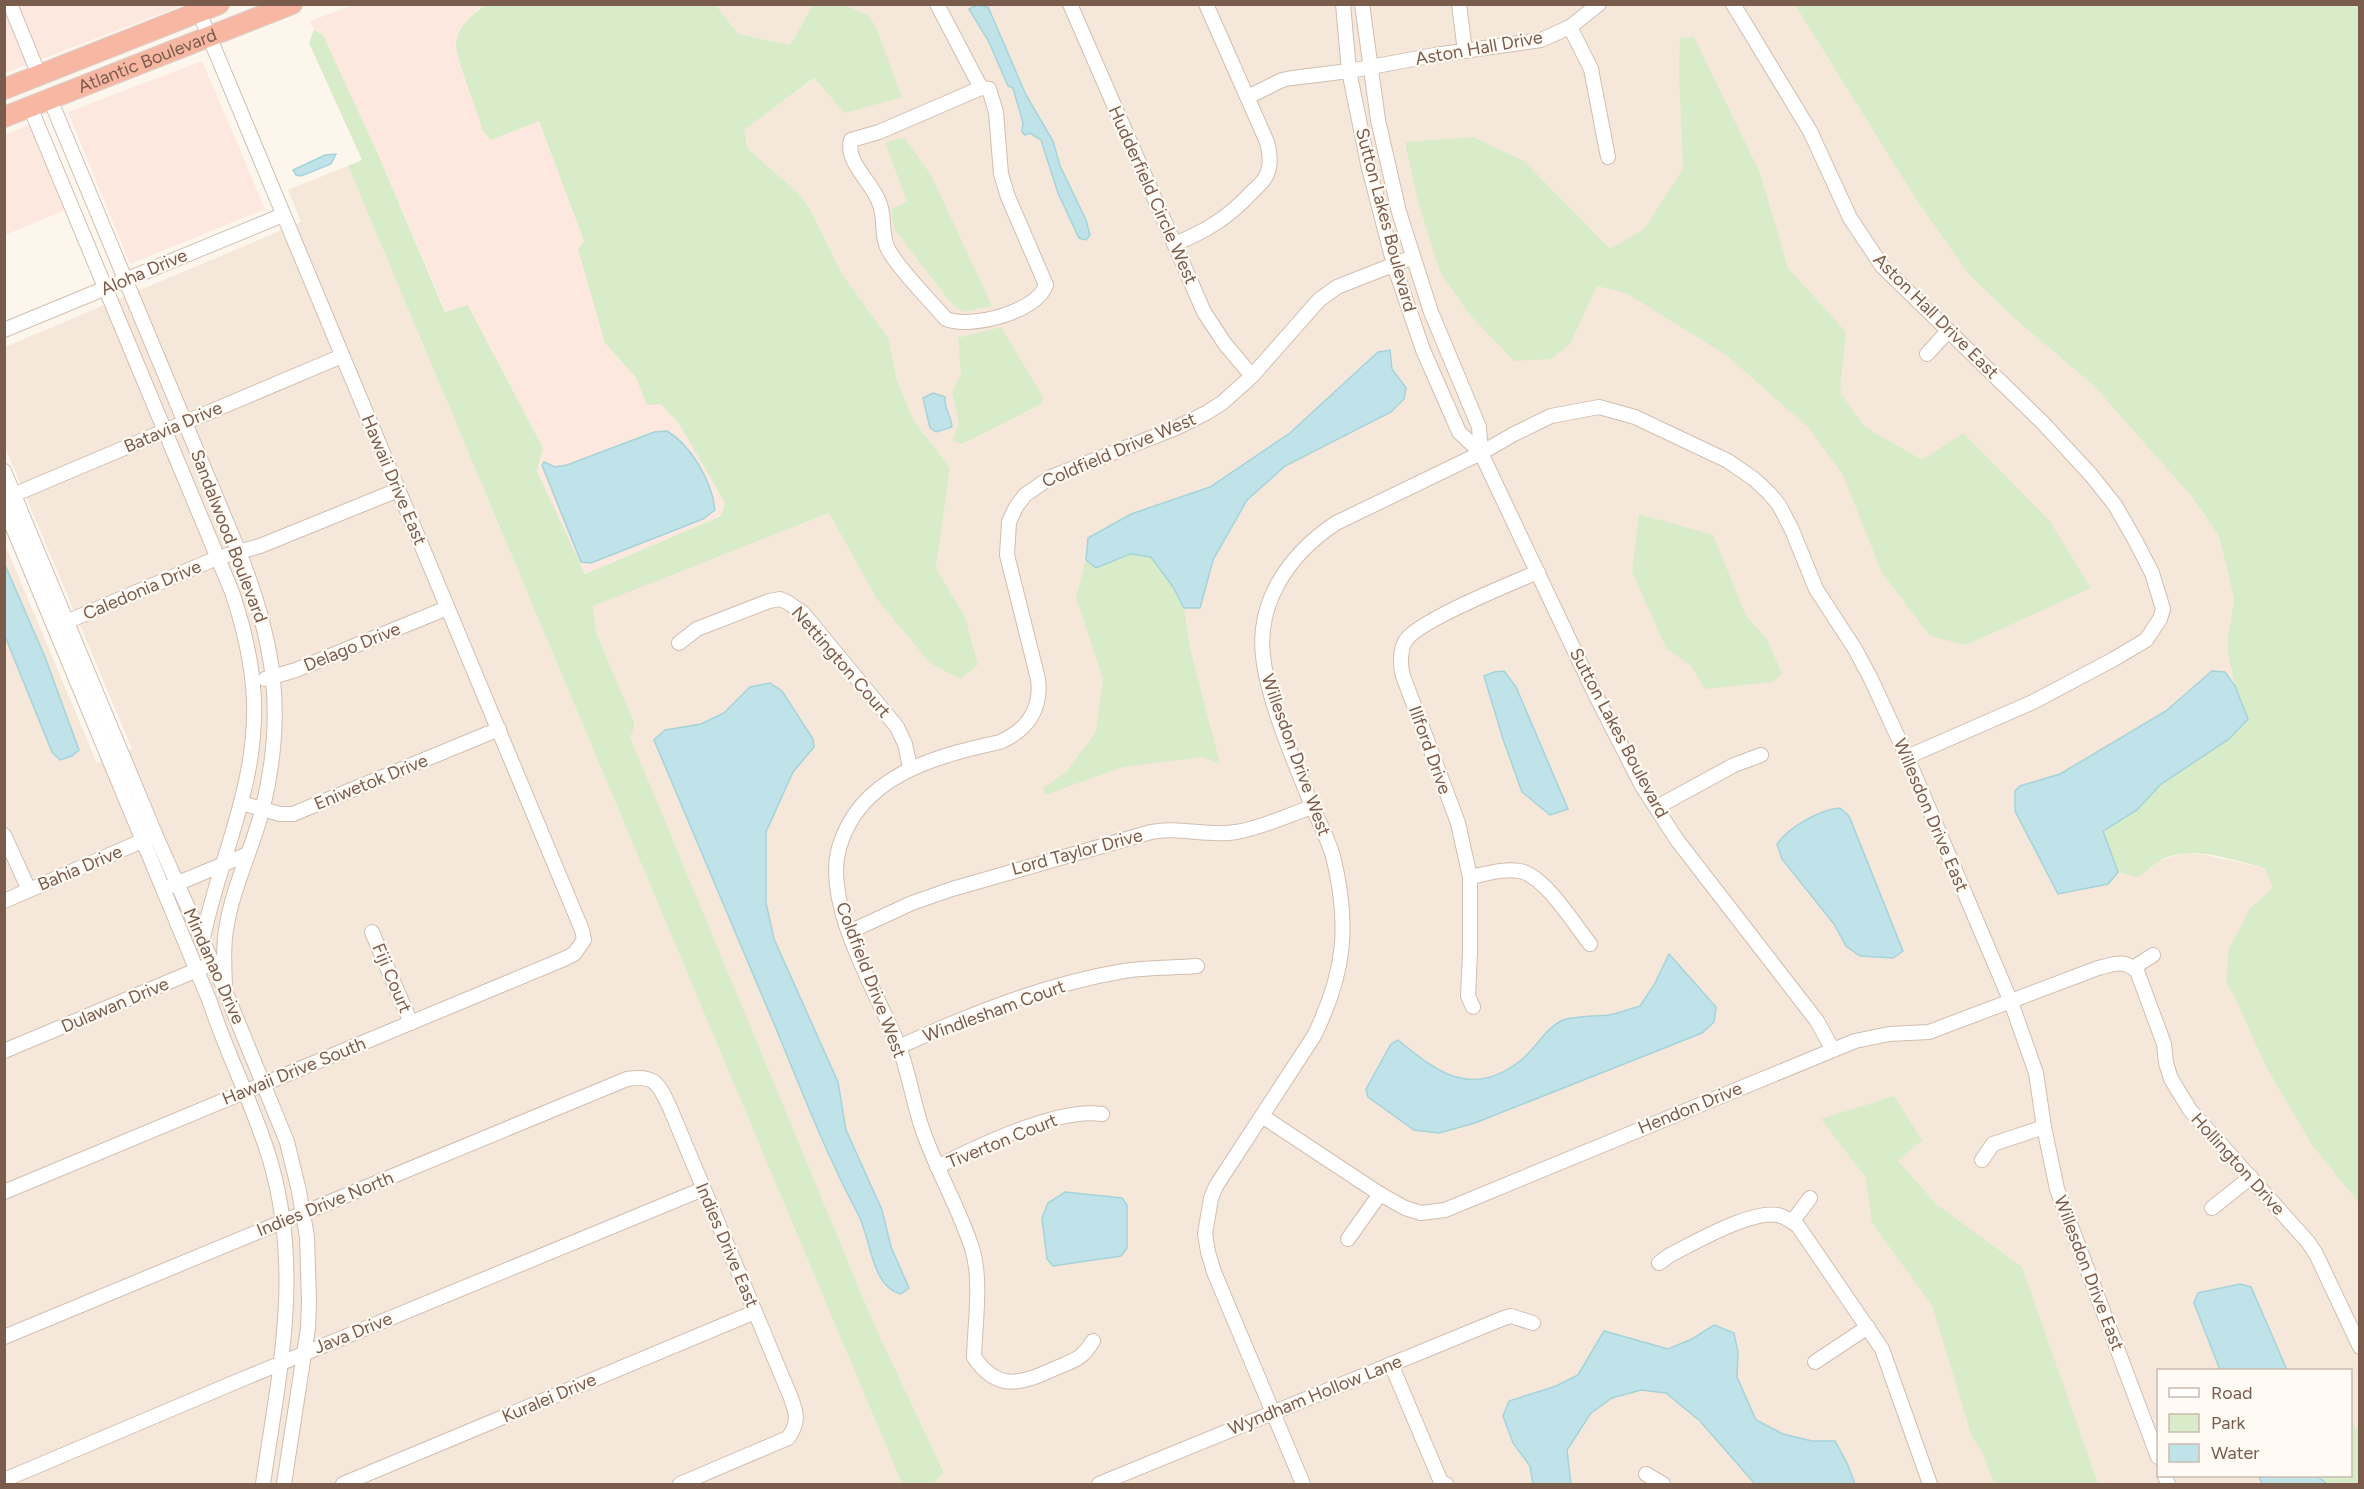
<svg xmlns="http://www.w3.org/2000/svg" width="2364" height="1489" font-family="Figtree,sans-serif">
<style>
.residential{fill:#f5e8da}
.commercial{fill:#fde8e0}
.green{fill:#d8ecc9}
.water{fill:#bfe3e8;stroke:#a5d3da;stroke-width:1.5}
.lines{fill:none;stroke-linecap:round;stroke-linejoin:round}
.minor-casing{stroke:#d1beb0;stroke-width:16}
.highway-casing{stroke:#dad1cd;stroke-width:22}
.minor{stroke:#fff;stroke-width:14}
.highway{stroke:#f7b7a3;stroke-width:20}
.labels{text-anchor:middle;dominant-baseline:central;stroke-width:4.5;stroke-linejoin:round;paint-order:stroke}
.street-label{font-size:18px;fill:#7a5c4d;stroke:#fffaf3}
</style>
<rect width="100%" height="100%" fill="#fdf6ec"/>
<!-- residential -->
<g class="residential">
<path d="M716 5H813L790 45 738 34Z"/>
<path d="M842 5H1795L1917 201 1970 276 2016 320 2092 384 2192 497 2219 536 2234 599 2228 636 2235 686 2248 719 2229 739 2193 765 2138 877 2161 860 2185 853 2206 855 2265 868 2274 888 2251 907 2226 983 2236 1000 2265 1065 2311 1144 2359 1203V1432L2351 1421 2350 1370H2158V1476H2317L2327 1484H933L944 1473 874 1324 629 737 635 725 596 632 593 605 829 513 876 598 965 617 936 568 950 468 914 421 897 380 888 337 842 274 809 207 796 191 748 149 744 130 815 78 866 14Z"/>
<path d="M348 166 902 1484H5L4 542 97 763 132 749 5 447V347L301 222 288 190Z"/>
</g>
<!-- commercial -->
<g class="commercial">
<path d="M5 5H184L5 73Z"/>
<path d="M353 5H486L475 12 491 140 539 121 584 241 605 343 636 378 647 404H661L679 424 725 503 721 516 585 574 537 471 543 448 469 306 446 312 378 154 323 35 314 30 310 21Z"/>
<path d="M202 61 265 209 130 264 68 112Z"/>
<path d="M29 125 65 210 5 235V135Z"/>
</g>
<!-- green -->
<g class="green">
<path d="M842 4 866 14 875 25 902 97 845 113 814 78 744 130 748 149 796 191 809 207 842 274 888 337 897 380 914 421 950 468 936 568 965 617 978 665 960 679 930 663 876 598 829 513 593 606 596 632 635 725 630 737 874 1324 944 1473 933 1484H902L348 166 362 160 309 43 314 30 323 35 378 154 445 312 468 305 543 448 537 471 585 574 721 516 725 503 679 424 661 404 647 405 636 378 605 343 578 249 584 241 539 121 491 140 483 131C479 116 455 55 456 45 458 26 472 14 486 5H716L738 34 790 45 813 5Z"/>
<path d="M1795 5H2359V1203L2311 1144 2265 1065 2236 1000 2226 983 2229 948 2251 907 2273 888 2265 868C2233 861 2192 844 2161 860 2153 865 2146 872 2138 877L2118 872 2103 831 2137 810 2161 784 2229 739 2248 719 2235 686 2228 653V636L2234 599 2219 536 2192 497 2092 384 2016 320 1970 276 1917 201Z"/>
<path d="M1694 37 1760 173 1788 268 1846 332 1840 392 1865 427 1922 460 1963 433 2049 520 2091 588 1966 645 1930 636 1882 573 1843 475 1808 427 1726 355 1626 293 1597 286 1570 344 1551 359 1514 361 1470 315 1440 272 1417 198 1405 142 1473 137 1524 161 1610 249 1644 229 1683 169 1679 72 1680 38Z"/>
<path d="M900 138 905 139 931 175 992 306 964 312 953 305 894 229 891 210 907 201 885 143Z"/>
<path d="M1001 327 1043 397 1041 404 962 444 952 441 959 422 952 392 961 373 958 338Z"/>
<path d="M1639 514 1713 535 1746 616 1767 639 1782 674 1773 682 1705 689 1691 666 1666 648 1632 572Z"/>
<path d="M1130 554 1151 557 1173 587 1184 608 1190 648 1220 764 1202 757 1123 767 1045 795 1043 788 1066 772 1096 732 1103 679 1076 597 1086 560 1096 568Z"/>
<path d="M1894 1096 1922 1140 1898 1161 1936 1204 2022 1267 2098 1484H1994L1983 1453 1972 1437 1932 1305 1872 1223 1866 1178 1821 1119Z"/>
<path d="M2351 1421 2359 1432V1484H2327L2317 1476H2350Z"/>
</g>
<!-- water -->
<g class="water">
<path d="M977 5 988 7 1026 95 1053 141 1060 166 1086 220 1090 235 1086 240 1079 238 1058 193 1041 140 1030 133 1025 135 1022 132 1023 123 1013 88 1008 86 988 40 969 9Z"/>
<path d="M336 154 331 164 301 176 296 175 293 170 325 155Z"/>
<path d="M1390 350 1392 369 1406 388 1404 399 1391 412 1285 466 1247 500 1213 560 1200 608H1184L1173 587 1151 557 1130 554 1096 568 1086 560 1088 538 1131 514 1210 487 1290 433 1378 352Z"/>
<path d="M933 393 945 397C944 409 951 415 952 427L936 432 930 428 923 398Z"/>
<path d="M667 431C692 446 712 482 715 510L703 519 591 563 581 562 542 465 544 462 555 467 567 465 654 432Z"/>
<path d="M5 565 45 657 79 750 72 756 60 760 52 752 5 636Z"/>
<path d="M1504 671 1516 687 1568 809 1550 815 1522 792 1503 739 1484 676 1494 672Z"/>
<path d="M2212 671 2225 672 2235 686 2248 719 2229 739 2161 784 2137 810 2103 831 2118 872 2108 884 2058 894 2015 811V791L2020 786 2060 774 2166 711Z"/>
<path d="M770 683 782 691 813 739 814 747 793 772 766 832V903L774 939 838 1082 846 1130 882 1210 891 1247 909 1288 901 1294C871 1287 871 1238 858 1214 826 1154 801 1089 775 1026 735 931 694 835 654 740L665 730 701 724 724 713 750 687Z"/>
<path d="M1840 808 1849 816 1903 951 1893 958 1860 956 1846 946 1834 924 1782 859 1777 844C1789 827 1819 810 1840 808Z"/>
<path d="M1669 954 1716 1007 1714 1022 1702 1033 1475 1123 1439 1133 1414 1130 1368 1097 1366 1089 1391 1044 1398 1040C1437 1072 1471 1099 1520 1061 1535 1050 1545 1028 1563 1020 1574 1016 1597 1016 1609 1015 1619 1013 1630 1009 1640 1006L1654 985Z"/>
<path d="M1065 1192 1122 1198 1127 1205V1248L1121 1256 1053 1266 1047 1259 1042 1218 1048 1203Z"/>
<path d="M2240 1284 2251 1287 2287 1370H2220L2194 1303 2198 1293Z"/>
<path d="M1714 1325 1734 1333 1738 1352 1737 1377 1756 1420 1783 1434 1812 1441H1835L1847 1463 1855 1484H1755L1700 1421 1666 1393 1641 1390 1612 1398 1591 1413 1567 1450 1571 1484H1533L1530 1466 1513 1443 1503 1416 1509 1401 1556 1386 1578 1375 1604 1331 1668 1349 1692 1339Z"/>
<path d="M2259 1476H2317L2327 1484H2262Z"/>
</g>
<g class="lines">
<defs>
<g id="minor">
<path d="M10 4 39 75"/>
<path d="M937 4 981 88"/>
<path d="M1070 4 1204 312 1225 344 1252 376"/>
<path d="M1343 4 1349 71 1368 164 1394 265 1423 350 1459 432 1481 453"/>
<path d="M1362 4 1378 120 1399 212 1431 312 1479 427 1481 453 1594 692 1642 786 1677 840 1817 1021 1833 1050"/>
<path d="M1459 4 1465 51"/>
<path d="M1733 4 1810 131 1850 218 1882 266 2043 423 2091 475 2115 505 2135 540 2152 573 2163 609 2160 619 2146 640 2114 659 2033 702 1907 757"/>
<path d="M1570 27 1591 69 1608 157"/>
<path d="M981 88 989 89 996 112 1001 174 1008 197 1046 285C1037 312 971 329 946 319 929 299 903 274 889 251 880 236 886 217 879 202 872 182 845 162 851 140L879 132Z"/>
<path d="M1248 97 1282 80 1292 78 1349 71 1435 55 1541 40 1570 27 1599 4"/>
<path d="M50 99 239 552C274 641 286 712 263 807 253 848 232 888 226 930 223 948 224 967 225 985"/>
<path d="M30 107 232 592C257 667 262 725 241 802 229 850 211 895 202 943"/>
<path d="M1174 244C1205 232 1229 217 1252 192 1256 188 1262 183 1265 178 1272 167 1270 153 1267 142L1206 4"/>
<path d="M4 330 283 215"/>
<path d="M1927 354 1948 331"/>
<path d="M4 471 156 836 226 993 287 1142 299 1191 307 1237 309 1302 308 1328 284 1484"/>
<path d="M6 498 342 356"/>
<path d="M4 506 210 1002C227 1055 254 1106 270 1160 303 1272 279 1372 263 1484"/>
<path d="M59 625 217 558 260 546 398 490"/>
<path d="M679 643 697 629 769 601 780 599 787 602 803 613 897 727 905 744 910 767"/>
<path d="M265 679 296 670 447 608"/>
<path d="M241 803 280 814H293L499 729"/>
<path d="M1657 807 1734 765 1761 755"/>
<path d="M4 835 29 890"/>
<path d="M1470 877C1486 874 1504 868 1520 871 1545 876 1574 924 1590 944"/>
<path d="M171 886 248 854"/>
<path d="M4 901 151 837"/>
<path d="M372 932 411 1023"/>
<path d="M849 932 912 903 952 889 1151 832C1179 826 1208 837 1236 832 1262 828 1288 815 1312 807"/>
<path d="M2133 968 2153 955"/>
<path d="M1473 1007 1468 996 1470 952V877L1458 823 1403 676C1400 665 1400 649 1406 640 1420 620 1512 583 1538 572"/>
<path d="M899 1047C970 1014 1046 984 1124 971 1147 967 1173 968 1197 966"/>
<path d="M4 1051 204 967"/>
<path d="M1262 1116 1380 1194 1405 1208 1421 1213 1445 1210 1855 1041 1889 1034 1929 1032 2098 968C2115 964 2123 959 2137 971L2164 1044 2166 1063 2171 1079 2190 1110 2308 1242 2316 1254 2360 1347"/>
<path d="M1982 1160 1993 1144 2044 1127"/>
<path d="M937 1167C978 1146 1058 1107 1102 1114"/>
<path d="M4 1192 564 959 574 954 584 940 582 930 199 12"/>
<path d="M2212 1208 2251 1177"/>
<path d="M1792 1222 1810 1198"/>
<path d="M1348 1239 1380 1194"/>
<path d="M1659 1263 1670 1255C1694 1243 1755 1207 1781 1216 1787 1218 1793 1223 1798 1226L1882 1349 1930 1484"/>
<path d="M4 1337 627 1079C656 1074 659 1085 670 1108L791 1398C797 1414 799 1423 788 1438L680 1484"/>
<path d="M1093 1341C1082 1359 1075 1360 1056 1368 1023 1383 998 1393 974 1357 975 1322 982 1281 972 1248 959 1208 937 1171 923 1131 913 1103 909 1072 898 1044 876 991 823 905 839 848 860 775 936 756 1000 742 1027 730 1042 709 1038 679L1007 555 1009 522 1016 507 1025 495 1051 477 1176 428 1206 413 1222 403 1252 376 1319 300 1337 287 1413 257"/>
<path d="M1815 1362 1868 1327"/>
<path d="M1391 1364 1441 1482 1446 1484"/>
<path d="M1646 1474 1663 1484"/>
<path d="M2165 1476 2168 1484"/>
<path d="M4 1480 245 1378 703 1189"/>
<path d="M343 1484 755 1312"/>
<path d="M1099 1484 1504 1318 1511 1316 1533 1323"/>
<path d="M1303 1484 1214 1272 1208 1252 1205 1234 1211 1198 1216 1186 1314 1036C1345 973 1350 925 1333 856 1328 839 1319 822 1312 806 1295 763 1271 709 1264 664 1254 604 1288 555 1336 523L1481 453 1514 434 1551 416 1599 407 1635 417 1728 461 1754 479 1769 493 1779 505 1792 530 1816 589 1855 649 1871 679 1907 757 2011 1002 2036 1073 2044 1127 2057 1189 2158 1457"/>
</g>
<g id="highway">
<path d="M4 89 219 4"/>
<path id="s1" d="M4 117 292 4"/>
</g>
</defs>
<!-- minor casing -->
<use href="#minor" class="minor-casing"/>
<!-- highway casing -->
<use href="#highway" class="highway-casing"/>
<!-- minor -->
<use href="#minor" class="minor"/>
<!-- highway -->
<use href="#highway" class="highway"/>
</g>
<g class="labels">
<!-- street labels -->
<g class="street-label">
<text transform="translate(1479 48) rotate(-10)">Aston Hall Drive</text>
<text stroke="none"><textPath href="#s1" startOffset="154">Atlantic Boulevard</textPath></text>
<text transform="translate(1153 195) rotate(66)">Hudderfield Circle West</text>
<text transform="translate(1386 220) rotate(75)">Sutton Lakes Boulevard</text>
<text transform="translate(144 272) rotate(-23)">Aloha Drive</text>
<text transform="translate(1936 316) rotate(45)">Aston Hall Drive East</text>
<text transform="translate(173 427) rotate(-23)">Batavia Drive</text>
<text transform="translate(1119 450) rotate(-23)">Coldfield Drive West</text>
<text transform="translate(394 480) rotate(67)">Hawaii Drive East</text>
<text transform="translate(229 536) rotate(69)">Sandalwood Boulevard</text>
<text transform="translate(142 590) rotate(-23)">Caledonia Drive</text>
<text transform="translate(352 647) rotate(-22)">Delago Drive</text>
<text transform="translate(841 662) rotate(49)">Nettington Court</text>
<text transform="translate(1619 733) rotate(62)">Sutton Lakes Boulevard</text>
<text transform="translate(1430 750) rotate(70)">Illford Drive</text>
<text transform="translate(1296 755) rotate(70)">Willesdon Drive West</text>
<text transform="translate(371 782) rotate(-22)">Eniwetok Drive</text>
<text transform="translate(1931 815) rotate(67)">Willesdon Drive East</text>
<text transform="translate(1077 852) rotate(-15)">Lord Taylor Drive</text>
<text transform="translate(80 868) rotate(-23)">Bahia Drive</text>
<text transform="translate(214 966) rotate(66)">Mindanao Drive</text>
<text transform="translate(392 978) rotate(67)">Fiji Court</text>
<text transform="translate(871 980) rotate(69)">Coldfield Drive West</text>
<text transform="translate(115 1005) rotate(-23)">Dulawan Drive</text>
<text transform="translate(994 1011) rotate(-20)">Windlesham Court</text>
<text transform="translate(294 1071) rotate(-22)">Hawaii Drive South</text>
<text transform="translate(1690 1108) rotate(-22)">Hendon Drive</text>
<text transform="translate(1002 1141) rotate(-22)">Tiverton Court</text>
<text transform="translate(2238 1164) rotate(48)">Hollington Drive</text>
<text transform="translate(325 1204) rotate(-22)">Indies Drive North</text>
<text transform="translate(727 1245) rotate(67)">Indies Drive East</text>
<text transform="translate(2089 1273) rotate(69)">Willesdon Drive East</text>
<text transform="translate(353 1333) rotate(-22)">Java Drive</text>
<text transform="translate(1315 1395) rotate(-22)">Wyndham Hollow Lane</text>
<text transform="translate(549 1398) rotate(-23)">Kuralei Drive</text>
</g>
</g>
<!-- border -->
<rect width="2364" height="1489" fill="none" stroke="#7a5c4d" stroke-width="12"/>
<!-- legend -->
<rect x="2157" y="1369" width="195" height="108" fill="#fffaf3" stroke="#cabbb1" stroke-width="1.5"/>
<rect x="2169" y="1388" width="30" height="9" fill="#ffffff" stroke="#cabbb1" stroke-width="1.5"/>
<text x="2211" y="1399" font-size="18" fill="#7a5c4d">Road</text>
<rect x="2169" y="1414" width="30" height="18" fill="#d8ecc9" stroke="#cabbb1" stroke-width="1.5"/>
<text x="2211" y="1429" font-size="18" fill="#7a5c4d">Park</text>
<rect x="2169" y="1444" width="30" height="18" fill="#bfe3e8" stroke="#cabbb1" stroke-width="1.5"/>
<text x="2211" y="1459" font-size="18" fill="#7a5c4d">Water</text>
</svg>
